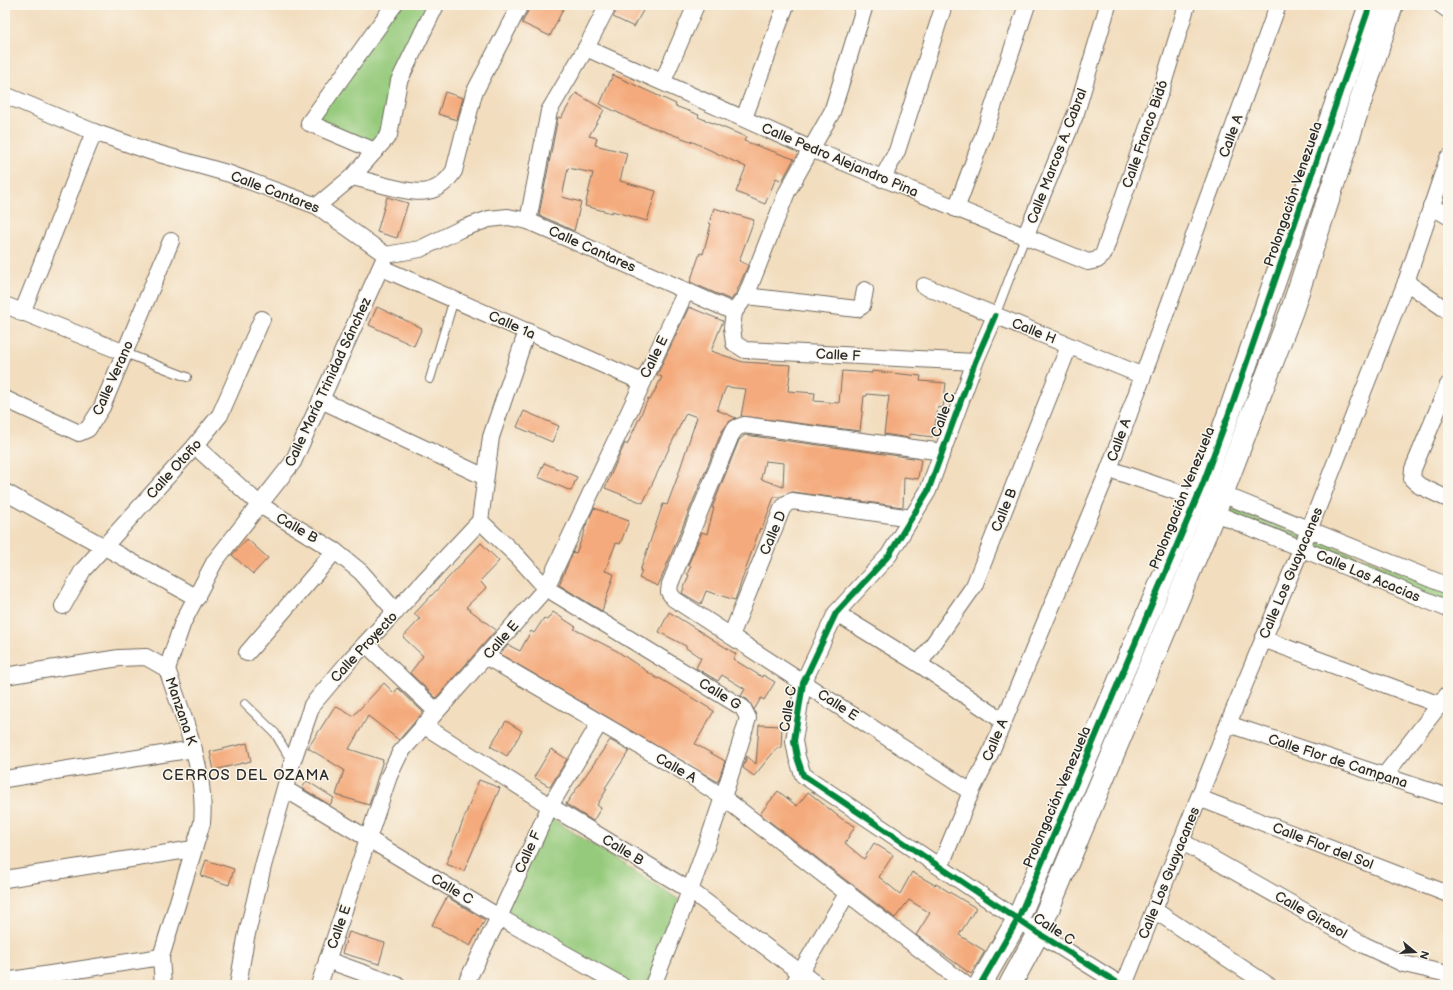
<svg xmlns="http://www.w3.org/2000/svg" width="1453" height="990" font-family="'Balsamiq Sans',sans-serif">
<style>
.green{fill:#95ca7b;stroke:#607a53}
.building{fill:#f4aa7b;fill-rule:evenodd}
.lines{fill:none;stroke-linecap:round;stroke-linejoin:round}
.lane-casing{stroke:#71695e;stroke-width:10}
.street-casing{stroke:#71695e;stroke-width:18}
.secondary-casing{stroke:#71695e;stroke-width:24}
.lane{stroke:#fff;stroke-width:8}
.street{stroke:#fff;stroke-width:16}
.secondary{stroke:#fff;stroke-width:22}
.cycleway-casing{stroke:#fbf7ec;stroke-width:8}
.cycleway{stroke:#00873e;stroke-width:6}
.labels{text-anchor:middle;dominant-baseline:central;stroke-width:3;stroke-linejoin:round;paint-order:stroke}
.street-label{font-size:14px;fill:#2b2b2b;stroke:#fbf7ec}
.neighbourhood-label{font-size:15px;letter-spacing:1px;fill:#2b2b2b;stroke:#fbf7ec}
</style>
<rect width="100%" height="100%" fill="#fbf7ec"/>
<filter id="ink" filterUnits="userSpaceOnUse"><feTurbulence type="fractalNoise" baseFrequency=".025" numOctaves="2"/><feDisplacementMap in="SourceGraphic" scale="8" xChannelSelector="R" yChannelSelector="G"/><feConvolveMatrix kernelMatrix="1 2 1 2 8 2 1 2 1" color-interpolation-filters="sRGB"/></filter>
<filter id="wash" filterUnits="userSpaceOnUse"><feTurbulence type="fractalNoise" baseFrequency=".012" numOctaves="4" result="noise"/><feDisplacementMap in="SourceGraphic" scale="16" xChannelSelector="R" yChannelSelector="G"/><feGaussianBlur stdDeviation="0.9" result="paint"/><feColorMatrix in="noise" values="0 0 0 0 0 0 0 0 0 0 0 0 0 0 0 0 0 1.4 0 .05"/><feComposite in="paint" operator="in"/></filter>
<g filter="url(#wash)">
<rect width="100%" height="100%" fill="#f2ddbe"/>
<!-- green -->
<g class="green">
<path d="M397 5H433L387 133 374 148 310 124Z"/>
<path d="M1231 508 1448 590V608L1224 522Z"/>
<path d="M546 815 681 901 647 985H606L501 920Z"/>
</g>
<g id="blocks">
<!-- building -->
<g class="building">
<path d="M531 5H565L550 36 522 23Z"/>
<path d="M619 5H646L634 27 613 17Z"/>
<path d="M613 75 676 104 675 106 699 115 698 117 746 137 744 141 794 159 782 181 776 178 765 204 736 192 746 167 693 142 633 120 600 104Z"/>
<path d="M445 92 463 98 457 120 438 114Z"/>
<path d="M576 93 604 110 589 136 597 138 595 145 627 153 620 181 656 191 647 221 612 211V213L585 206 593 173 568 168 562 197 581 202 574 231 539 215 558 117 561 118Z"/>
<path d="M387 197 408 203 397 238 377 232Z"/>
<path d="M714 208 754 220 739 261 748 265 736 293 731 300 690 282 700 253 703 254 711 224 709 223Z"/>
<path d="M377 307 422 328 414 346 369 325Z"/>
<path d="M689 307 723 321 711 351 743 362 791 365 788 391 815 393 814 401 839 403 842 371 872 373V371L921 376 920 381 946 383 943 408 938 407 933 437 909 434V438L884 434 889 396 867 394V396H864L860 431 741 416 746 389 726 387 717 410 736 418 729 422 722 431 658 586 639 578 642 571H640L663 504 667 505 676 481 697 417 686 413 643 503 605 488 625 443 627 445 648 399 650 400 662 377 657 375Z"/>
<path d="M524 411 559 426 552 442 517 427Z"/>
<path d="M745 435 921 459 918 479 904 477 903 507 793 492 780 497H774L762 529 760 528 735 600 706 591 701 604 682 593 689 575 687 574 691 566 688 565 702 532 707 534 714 508H712L739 440ZM765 461 784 463 783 487 761 479Z"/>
<path d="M544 463 577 477 571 491 538 477Z"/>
<path d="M594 508 629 521 620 544 616 543 605 571 614 574 602 611 559 585 573 552 576 553 585 531 584 530Z"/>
<path d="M247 539 268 558 253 574 232 555Z"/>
<path d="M481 543 499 561 480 581 486 588 466 607 496 630 436 698 410 673 423 656 403 637 420 619 414 614Z"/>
<path d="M553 612 576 627 574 629 617 651 658 679 659 678 714 711 695 744 725 761 718 782 500 654 508 645 520 651 531 631 534 633 544 618 547 620Z"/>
<path d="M669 612 736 654 733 659 762 677 763 675 775 682 764 700 761 698 754 710 748 700 741 696 745 689 722 675 718 681 696 668 701 658 686 648V646L659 632Z"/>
<path d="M384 683 394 693 398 688 423 712 399 740 368 716 349 749 383 760 369 805 336 795 344 770 308 748 335 706 353 716Z"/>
<path d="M506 721 522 731 507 756 490 746Z"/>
<path d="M759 725 782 726 781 748H777L754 776 743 768 747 756 756 764Z"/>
<path d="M610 740 629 751 605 788 607 789 597 805 601 808 593 821 566 804Z"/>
<path d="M247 743 251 761 214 770 210 752Z"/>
<path d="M551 749 567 759 550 787 534 777Z"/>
<path d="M479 780 500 788 464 871 446 864Z"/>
<path d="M307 781 334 798 330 805 302 788Z"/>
<path d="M778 791 797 806 808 792 842 819 855 826 845 843 864 859 874 843 893 855 879 877 900 894 912 872 935 885 936 884 976 908 959 935 985 951 971 974 916 935 930 913 909 900 895 918 760 814Z"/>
<path d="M206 860 234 869 229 885 201 876Z"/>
<path d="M447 897 485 920 470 946 432 925Z"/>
<path d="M349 932 385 943 379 964 342 953Z"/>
</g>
</g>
</g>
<g filter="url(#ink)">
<use href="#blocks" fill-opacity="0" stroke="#71695e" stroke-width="1"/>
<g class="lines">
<defs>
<g id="lane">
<path d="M995 316 1025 237"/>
<path d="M125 353 187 377"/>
<path d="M430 379 454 299"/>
<path d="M245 704 275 733 292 762"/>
</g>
<g id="street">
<path d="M1441 5 1448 10"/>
<path d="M586 48 811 149 1088 262 1097 260 1103 255 1163 84 1187 5"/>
<path d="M663 81 696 5"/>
<path d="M5 95 94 132 149 151 230 174 317 206 386 255 420 249 461 229 489 219 508 217 528 221 734 312"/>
<path d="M744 118 786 5"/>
<path d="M375 151 309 123 394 5"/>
<path d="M352 177C371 181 410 195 428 191 439 189 448 180 454 171L474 93 520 5"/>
<path d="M882 179 897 151 944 5"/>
<path d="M317 206 352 177 389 135 399 81 436 5"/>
<path d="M1431 206 1448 216"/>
<path d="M956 209 985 131 1027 5"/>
<path d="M528 221 549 111 586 48 608 5"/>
<path d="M1025 237 1076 113 1108 5"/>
<path d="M382 268 642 382"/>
<path d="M1406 282 1448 311"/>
<path d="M924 286 1143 376"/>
<path d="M746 296 857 309 862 306 865 290"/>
<path d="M5 305 125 353"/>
<path d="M734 312 746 296 787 192 832 112 865 5"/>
<path d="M734 312 732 328 734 343 745 350 975 362"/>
<path d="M22 313 94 132"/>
<path d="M995 316 975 362 928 491 889 555 836 613 803 683 794 741 797 757 803 775 1038 933 1121 985"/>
<path d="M1448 385 1413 469 1412 479 1420 486 1448 499"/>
<path d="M5 399 79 433 88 429 102 407 171 241"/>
<path d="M321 400 485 477"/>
<path d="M195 446 260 505 335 551 361 572 396 612"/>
<path d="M943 452 744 425 736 428 731 435 670 584 669 592 674 599 971 792"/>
<path d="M1109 469 1180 493 1194 504 1215 513 1448 609"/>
<path d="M1212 490 1448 586"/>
<path d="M5 492 197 598"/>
<path d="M480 521 518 557 546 588 743 708 748 718C721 809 689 897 653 985"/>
<path d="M63 606 83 570 195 446 220 415 262 319"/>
<path d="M836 613 919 664 1003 721"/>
<path d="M731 636 782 509 786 504 792 501 912 518"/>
<path d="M1263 639 1440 705"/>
<path d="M366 644 436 711"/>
<path d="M247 653 335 551"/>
<path d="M487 657 691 776 724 798 966 985"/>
<path d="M919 664 974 586 1069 346"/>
<path d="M167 669 183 622 215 561 293 462 386 255"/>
<path d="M5 676 119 658 146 657 167 669C183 718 207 771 202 823L161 957 163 985"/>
<path d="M1228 724 1448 797"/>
<path d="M423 725 550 806 691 891 817 985"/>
<path d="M1384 776 1448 694"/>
<path d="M5 779 194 749"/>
<path d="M285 789 499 917 621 985"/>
<path d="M1199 798 1448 894"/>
<path d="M1181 841 1364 945 1404 964 1448 974"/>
<path d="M940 867 971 792 990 754 1109 469 1278 5"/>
<path d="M5 879 193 849"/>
<path d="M1154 910 1268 985"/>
<path d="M327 960 397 985"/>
<path d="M5 981 161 957"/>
<path d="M238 985 246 938 263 866 292 763 312 705 351 659 480 521 491 437 527 331"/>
<path d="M319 985 389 776 400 753 546 588 686 291"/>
<path d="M465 985 499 917 550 806 599 724"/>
<path d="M793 985 848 892"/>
<path d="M1124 985 1228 724 1309 530 1406 282 1448 158"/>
</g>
<g id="secondary">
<path d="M980 985 1018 919 1202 486 1232 405 1370 5"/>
<path d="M1010 985 1038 933 1222 494 1292 310 1392 5"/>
</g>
</defs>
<!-- lane casing -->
<use href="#lane" class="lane-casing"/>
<!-- street casing -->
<use href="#street" class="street-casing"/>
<!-- secondary casing -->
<use href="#secondary" class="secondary-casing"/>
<!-- lane -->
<use href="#lane" class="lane"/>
<!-- street -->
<use href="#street" class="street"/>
<!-- secondary -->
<use href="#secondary" class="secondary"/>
<defs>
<g id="cycleway">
<path d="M995 316 975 362 928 491 889 555 836 613 803 683 794 741 797 757 803 775 1038 933 1121 985"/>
<path d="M980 985 1018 919 1202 486 1232 405 1370 5"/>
</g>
</defs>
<!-- cycleway casing -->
<use href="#cycleway" class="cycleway-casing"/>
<!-- cycleway -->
<use href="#cycleway" class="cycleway"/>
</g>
</g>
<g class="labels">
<!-- street labels -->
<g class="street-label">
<text transform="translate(1145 134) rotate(-71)">Calle Franco Bidó</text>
<text transform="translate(1231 136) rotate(-70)">Calle A</text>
<text transform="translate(1057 156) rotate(-69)">Calle Marcos A. Cabral</text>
<text transform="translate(840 160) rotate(23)">Calle Pedro Alejandro Pina</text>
<text transform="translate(275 192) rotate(21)">Calle Cantares</text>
<text transform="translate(1293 194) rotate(-71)">Prolongación Venezuela</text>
<text transform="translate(592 249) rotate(24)">Calle Cantares</text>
<text transform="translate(512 325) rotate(24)">Calle 1a</text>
<text transform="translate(1034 331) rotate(22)">Calle H</text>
<text transform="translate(838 355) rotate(3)">Calle F</text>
<text transform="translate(654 357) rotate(-64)">Calle E</text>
<text transform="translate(113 378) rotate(-66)">Calle Verano</text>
<text transform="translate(328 382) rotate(-65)">Calle María Trinidad Sánchez</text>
<text transform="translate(943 415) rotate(-70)">Calle C</text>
<text transform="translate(1119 440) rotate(-70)">Calle A</text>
<text transform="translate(174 469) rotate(-48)">Calle Otoño</text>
<text transform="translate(1182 498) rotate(-68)">Prolongación Venezuela</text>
<text transform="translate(1004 510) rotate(-68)">Calle B</text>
<text transform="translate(297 528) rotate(30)">Calle B</text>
<text transform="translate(773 533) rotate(-67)">Calle D</text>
<text transform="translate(1291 573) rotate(-67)">Calle Los Guayacanes</text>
<text transform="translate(1368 576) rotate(23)">Calle Las Acacias</text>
<text transform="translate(501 640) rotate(-49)">Calle E</text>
<text transform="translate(364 647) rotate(-47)">Calle Proyecto</text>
<text transform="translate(720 694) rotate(32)">Calle G</text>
<text transform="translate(838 705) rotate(33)">Calle E</text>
<text transform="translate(788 709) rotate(-81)">Calle C</text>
<text transform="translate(181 711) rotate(71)">Manzana K</text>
<text transform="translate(995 740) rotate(-67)">Calle A</text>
<text transform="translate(1338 761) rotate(18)">Calle Flor de Campana</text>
<text transform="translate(676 768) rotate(30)">Calle A</text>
<text transform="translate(1057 797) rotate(-67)">Prolongación Venezuela</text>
<text transform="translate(1323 846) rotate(21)">Calle Flor del Sol</text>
<text transform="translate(623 850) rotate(31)">Calle B</text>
<text transform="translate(528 852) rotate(-66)">Calle F</text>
<text transform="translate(1169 873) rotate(-68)">Calle Los Guayacanes</text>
<text transform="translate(452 889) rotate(31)">Calle C</text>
<text transform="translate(1311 915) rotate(30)">Calle Girasol</text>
<text transform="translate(339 927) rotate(-71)">Calle E</text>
<text transform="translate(1054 929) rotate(33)">Calle C</text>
</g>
<!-- neighbourhood labels -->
<g class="neighbourhood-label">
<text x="246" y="775">CERROS DEL OZAMA</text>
</g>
</g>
<!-- margin -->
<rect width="1453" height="990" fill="none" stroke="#fbf7ec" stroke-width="20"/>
<!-- north arrow -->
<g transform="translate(1415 952) rotate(108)" stroke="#fbf7ec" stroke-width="3" paint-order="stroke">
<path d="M0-3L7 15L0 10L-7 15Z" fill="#2b2b2b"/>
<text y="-6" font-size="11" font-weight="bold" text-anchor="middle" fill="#2b2b2b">N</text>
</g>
</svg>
